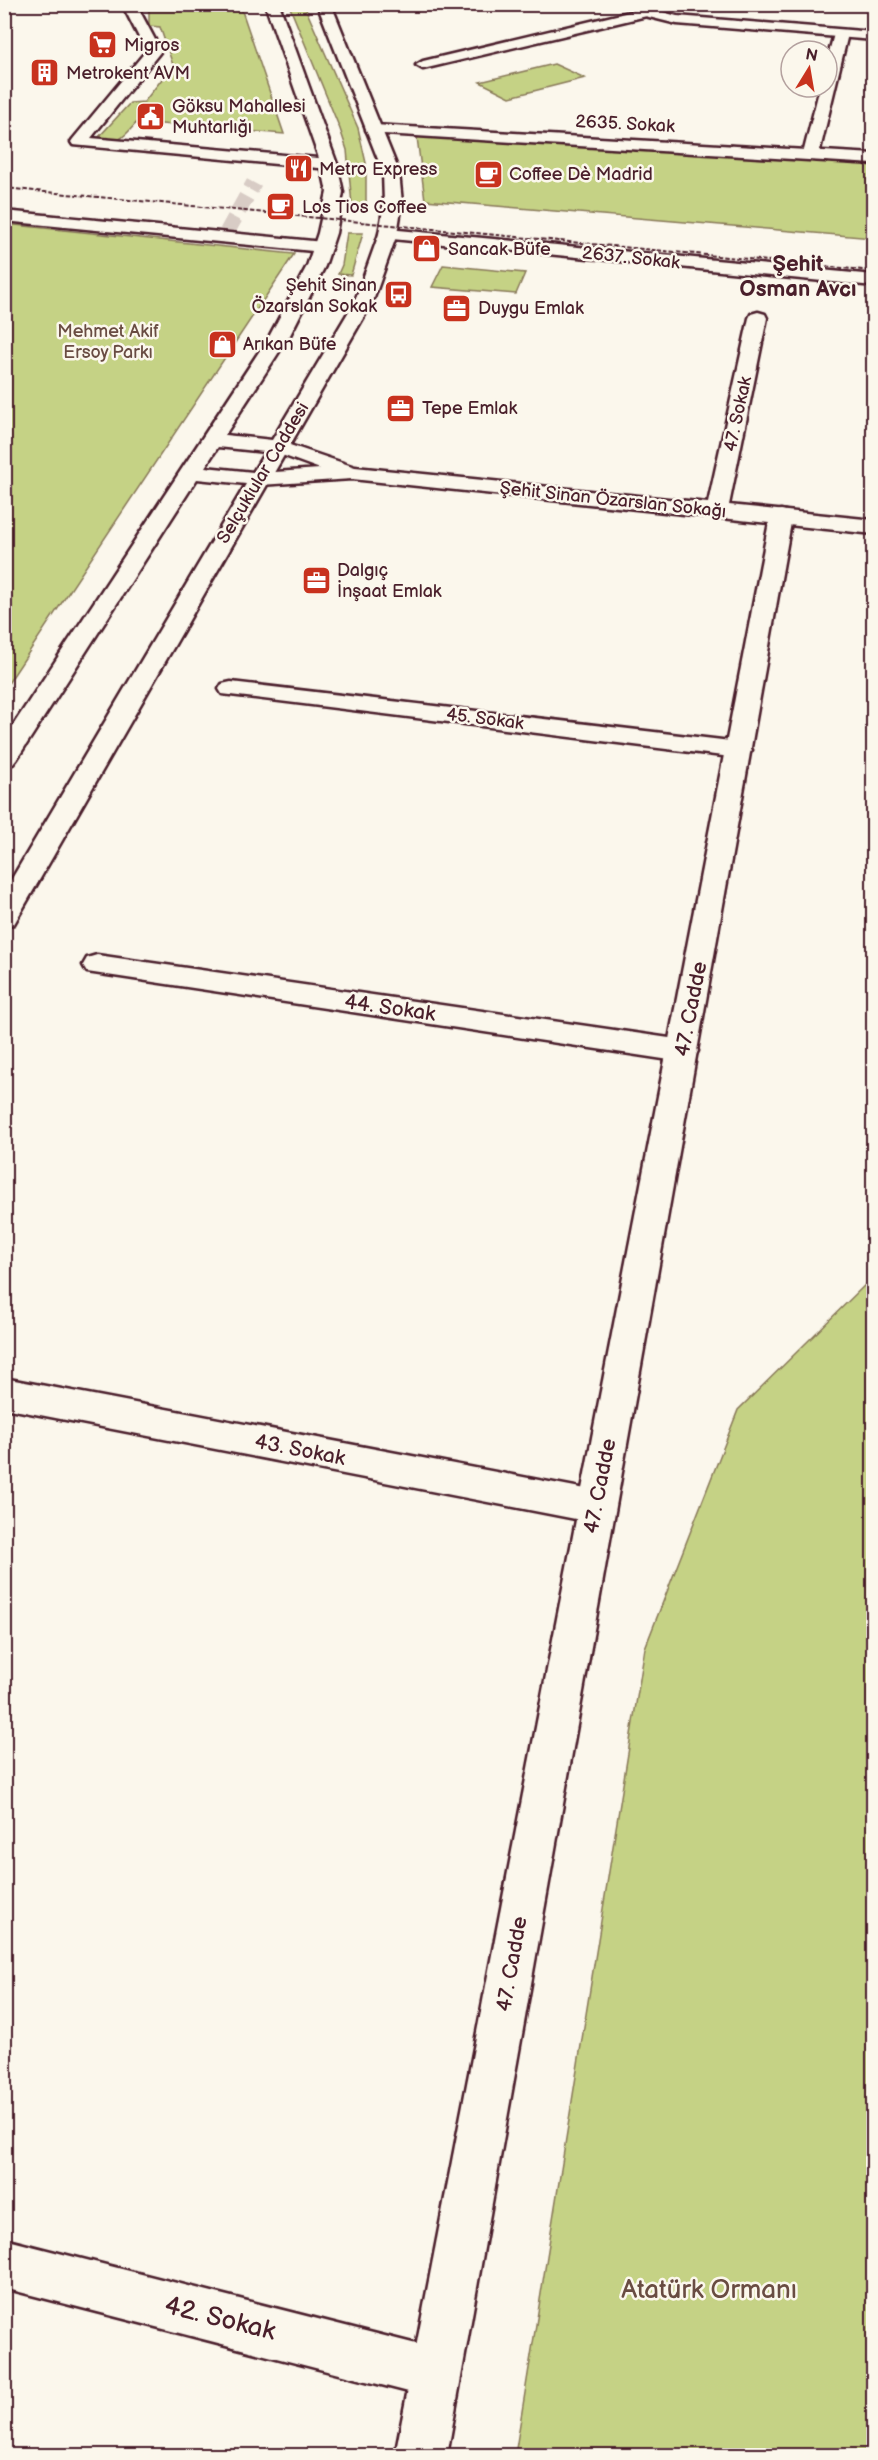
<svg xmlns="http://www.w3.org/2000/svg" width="878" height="2460" font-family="'Balsamiq Sans',sans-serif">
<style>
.green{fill:#c5d285;stroke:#887858;stroke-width:1.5}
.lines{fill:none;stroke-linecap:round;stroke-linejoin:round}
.minor-tunnel{stroke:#d8ccc5;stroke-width:16;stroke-dasharray:16 8;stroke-linecap:butt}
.pedestrian-casing{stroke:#4a1f2b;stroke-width:5}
.minor-casing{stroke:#4a1f2b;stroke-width:5}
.tertiary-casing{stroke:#4a1f2b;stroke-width:5}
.secondary-casing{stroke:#4a1f2b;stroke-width:5}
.pedestrian{fill:#fbf7ec;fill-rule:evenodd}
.minor{fill:#fbf7ec;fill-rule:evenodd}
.tertiary{fill:#fbf7ec;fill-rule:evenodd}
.secondary{fill:#fbf7ec;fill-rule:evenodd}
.rail-far1{stroke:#4a1f2b;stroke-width:2;stroke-dasharray:4.5 2;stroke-linecap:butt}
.rail{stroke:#4a1f2b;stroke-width:3;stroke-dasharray:6 3;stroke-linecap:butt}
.labels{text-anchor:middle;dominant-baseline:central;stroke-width:5;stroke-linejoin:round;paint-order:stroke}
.far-poi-label{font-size:18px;fill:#4a1f2b;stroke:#fbf7ec;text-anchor:start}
.far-street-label{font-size:18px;fill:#4a1f2b;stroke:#fbf7ec}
.far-park-label{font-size:18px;fill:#694c42;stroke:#fbf7ec}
.street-label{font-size:21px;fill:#4a1f2b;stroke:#fbf7ec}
.far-district-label{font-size:22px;font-weight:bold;fill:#4a1f2b;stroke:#fbf7ec}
.near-park-label{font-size:26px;fill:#694c42;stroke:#fbf7ec}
.near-street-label{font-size:26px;fill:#4a1f2b;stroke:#fbf7ec}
</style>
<rect width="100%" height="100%" fill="#fbf7ec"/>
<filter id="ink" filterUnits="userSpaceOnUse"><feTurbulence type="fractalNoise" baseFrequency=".0167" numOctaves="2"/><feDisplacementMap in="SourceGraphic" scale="12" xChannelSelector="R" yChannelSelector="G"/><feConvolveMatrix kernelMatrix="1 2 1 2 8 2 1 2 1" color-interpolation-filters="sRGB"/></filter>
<g filter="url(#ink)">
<!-- green -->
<g class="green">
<path d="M144 5H240L284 134 137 122C122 139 122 142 99 140L98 138 130 103 144 102 173 65 160 27 149 26V11Z"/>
<path d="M289 5H304L358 128 366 163V206L352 205 347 150 340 129Z"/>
<path d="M554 64 585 78 510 97 480 82Z"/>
<path d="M417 137 795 158 873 164V238L425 200Z"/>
<path d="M5 224 294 254 5 688 4 224Z"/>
<path d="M347 233H363L351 275 338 274 342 265Z"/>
<path d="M443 265 525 273 516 294 432 287Z"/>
<path d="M873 1277V2455H515L645 1648 738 1410Z"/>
</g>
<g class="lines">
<!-- minor-tunnel -->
<path class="minor-tunnel" d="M227 232 254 183"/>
<defs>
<path id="pedestrian" d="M841 30 848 34 819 154 811 159 805 157 803 154 820 87H827V60L834 34Z"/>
<g id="minor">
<path d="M122 4H136L161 51 91 138 329 159 337 164 335 167 329 169 73 145 71 142 73 139 146 51Z"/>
<path d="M646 8 651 9 653 12 651 15 423 69 416 65 423 61Z"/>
<path d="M374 125 874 154V164L368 133 366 130 368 127Z"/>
<path d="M4 211 323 242 329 243 332 247 329 251 323 252 4 221Z"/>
<path d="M388 229 874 275V286L382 238 379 234 382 230Z"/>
<path d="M758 312 765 314 767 318 729 505 874 520V534L352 479 260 485 252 484 249 479 252 474 260 473 320 469 271 451 268 447 271 443 278 441 355 467 708 503 749 318 751 314Z"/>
<path d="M231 682 739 742 748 745 752 750 748 755 739 758 222 694 219 689 222 684Z"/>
<path d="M97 955 683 1040 694 1044 698 1051 694 1058 683 1062 87 972 83 965 87 958Z"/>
<path d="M4 1378 596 1491 609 1496 615 1507 609 1518 596 1523 4 1408Z"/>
<path d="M4 2239 436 2349 454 2356 461 2374 454 2392 436 2399 4 2288Z"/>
</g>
<g id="tertiary">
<path d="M635 4H649L652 9 677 16 874 32V40L677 24 641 15Z"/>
<path d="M781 510 789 512 792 517 447 2456H395L770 517 773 512Z"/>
</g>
<path id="secondary" d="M265 4H279L337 164 343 192 336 233 325 266 290 335 225 435 272 440 355 301 379 234 384 203 383 172 317 4H331L399 172 402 203 397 234 373 301 18 917 14 924 4 926V892L246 484 197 479 17 759 13 764 4 767V739L270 335 307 266 318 233 327 192 321 164ZM218 447 265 452 253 472 205 467Z"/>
</defs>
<!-- pedestrian casing -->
<use href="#pedestrian" class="pedestrian-casing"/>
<!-- minor casing -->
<use href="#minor" class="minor-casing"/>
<!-- tertiary casing -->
<use href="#tertiary" class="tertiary-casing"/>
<!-- secondary casing -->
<use href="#secondary" class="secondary-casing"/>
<!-- pedestrian -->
<use href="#pedestrian" class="pedestrian"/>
<!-- minor -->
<use href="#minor" class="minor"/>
<!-- tertiary -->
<use href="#tertiary" class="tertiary"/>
<!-- secondary -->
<use href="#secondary" class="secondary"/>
<!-- rail-far1 -->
<path class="rail-far1" d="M4 188 874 271"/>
<!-- rail -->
<path class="rail" d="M867 270 874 271"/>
</g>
</g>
<!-- icons -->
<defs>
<symbol id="supermarket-square" viewBox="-11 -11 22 22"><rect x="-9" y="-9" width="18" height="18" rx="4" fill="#c8321e" stroke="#fbf7ec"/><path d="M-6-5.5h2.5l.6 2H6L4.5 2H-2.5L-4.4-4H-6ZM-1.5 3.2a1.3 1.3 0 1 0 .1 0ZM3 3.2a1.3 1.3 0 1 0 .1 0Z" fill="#fff"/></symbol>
<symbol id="building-square" viewBox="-11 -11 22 22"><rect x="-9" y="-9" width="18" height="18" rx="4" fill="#c8321e" stroke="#fbf7ec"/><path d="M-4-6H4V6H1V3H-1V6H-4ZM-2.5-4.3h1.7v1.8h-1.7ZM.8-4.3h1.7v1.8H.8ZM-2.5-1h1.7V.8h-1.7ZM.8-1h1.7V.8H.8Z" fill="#fff"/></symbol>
<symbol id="civic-square" viewBox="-11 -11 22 22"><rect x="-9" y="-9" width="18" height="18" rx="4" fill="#c8321e" stroke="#fbf7ec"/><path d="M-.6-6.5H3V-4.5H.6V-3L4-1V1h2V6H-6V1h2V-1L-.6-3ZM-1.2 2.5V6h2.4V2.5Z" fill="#fff"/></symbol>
<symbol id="restaurant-square" viewBox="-11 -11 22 22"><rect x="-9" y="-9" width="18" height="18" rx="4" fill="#c8321e" stroke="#fbf7ec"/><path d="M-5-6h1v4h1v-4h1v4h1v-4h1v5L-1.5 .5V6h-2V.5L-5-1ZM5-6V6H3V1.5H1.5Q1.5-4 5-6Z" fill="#fff"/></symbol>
<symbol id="cafe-square" viewBox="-11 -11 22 22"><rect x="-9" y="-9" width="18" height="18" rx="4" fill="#c8321e" stroke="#fbf7ec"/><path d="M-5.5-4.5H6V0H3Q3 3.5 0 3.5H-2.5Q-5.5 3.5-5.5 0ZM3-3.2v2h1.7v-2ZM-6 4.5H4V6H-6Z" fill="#fff"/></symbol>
<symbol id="shop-square" viewBox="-11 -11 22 22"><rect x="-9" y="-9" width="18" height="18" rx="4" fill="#c8321e" stroke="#fbf7ec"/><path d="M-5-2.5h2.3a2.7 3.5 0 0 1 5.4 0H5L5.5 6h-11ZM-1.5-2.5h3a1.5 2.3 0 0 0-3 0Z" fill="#fff"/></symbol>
<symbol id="bus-square" viewBox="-11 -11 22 22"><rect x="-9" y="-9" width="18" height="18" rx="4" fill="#c8321e" stroke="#fbf7ec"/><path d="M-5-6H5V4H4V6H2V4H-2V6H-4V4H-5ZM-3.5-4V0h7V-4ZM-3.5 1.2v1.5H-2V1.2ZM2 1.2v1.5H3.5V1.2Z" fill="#fff"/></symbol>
<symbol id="office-square" viewBox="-11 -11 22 22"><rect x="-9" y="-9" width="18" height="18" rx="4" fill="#c8321e" stroke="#fbf7ec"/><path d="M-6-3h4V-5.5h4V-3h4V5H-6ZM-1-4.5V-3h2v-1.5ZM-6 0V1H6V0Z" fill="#fff"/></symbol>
</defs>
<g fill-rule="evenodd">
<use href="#supermarket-square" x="86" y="28" width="33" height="33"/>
<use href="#building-square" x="28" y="56" width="33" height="33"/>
<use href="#civic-square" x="134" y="100" width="33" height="33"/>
<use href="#restaurant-square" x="282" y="152" width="33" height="33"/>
<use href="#cafe-square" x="472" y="158" width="33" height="33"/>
<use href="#cafe-square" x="264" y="190" width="33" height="33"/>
<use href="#shop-square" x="410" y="232" width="33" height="33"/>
<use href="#bus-square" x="382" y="278" width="33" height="33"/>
<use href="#office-square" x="440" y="292" width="33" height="33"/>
<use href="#shop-square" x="206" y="328" width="33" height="33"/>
<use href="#office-square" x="384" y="392" width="33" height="33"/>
<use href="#office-square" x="300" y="564" width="33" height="33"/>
</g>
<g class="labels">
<!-- far-poi labels -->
<g class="far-poi-label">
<text x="124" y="45">Migros</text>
<text x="66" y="73">Metrokent AVM</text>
<text x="172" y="106">Göksu Mahallesi<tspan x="172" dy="21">Muhtarlığı</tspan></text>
<text x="319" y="169">Metro Express</text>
<text x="509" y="174">Coffee Dè Madrid</text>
<text x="302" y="207">Los Tios Coffee</text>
<text x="448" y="249">Sancak Büfe</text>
<text x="377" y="285" text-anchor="end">Şehit Sinan<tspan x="377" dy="21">Özarslan Sokak</tspan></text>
<text x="478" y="308">Duygu Emlak</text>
<text x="243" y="344">Arıkan Büfe</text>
<text x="422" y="408">Tepe Emlak</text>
<text x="337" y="570">Dalgıç<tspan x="337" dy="21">İnşaat Emlak</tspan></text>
</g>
<!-- far-street labels -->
<g class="far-street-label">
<text transform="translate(625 124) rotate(3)">2635. Sokak</text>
<text transform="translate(631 258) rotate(6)">2637. Sokak</text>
<text transform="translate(738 414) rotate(-78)">47. Sokak</text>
<text transform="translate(263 473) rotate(-59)">Selçuklular Caddesi</text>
<text transform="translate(613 500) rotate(6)">Şehit Sinan Özarslan Sokağı</text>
<text transform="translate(485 719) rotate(7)">45. Sokak</text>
</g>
<!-- far-park labels -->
<g class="far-park-label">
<text x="108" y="331">Mehmet Akif<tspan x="108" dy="21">Ersoy Parkı</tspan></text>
</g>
<!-- street labels -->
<g class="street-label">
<text transform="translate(390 1008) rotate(8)">44. Sokak</text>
<text transform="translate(691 1009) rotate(-79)">47. Cadde</text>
<text transform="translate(300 1450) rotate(11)">43. Sokak</text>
<text transform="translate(600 1486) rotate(-79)">47. Cadde</text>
<text transform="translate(512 1964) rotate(-80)">47. Cadde</text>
</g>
<!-- far-district labels -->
<g class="far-district-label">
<text x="798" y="264">Şehit<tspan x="798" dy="25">Osman Avcı</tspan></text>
</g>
<!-- near-park labels -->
<g class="near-park-label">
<text x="709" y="2290">Atatürk Ormanı</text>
</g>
<!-- near-street labels -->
<g class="near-street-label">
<text transform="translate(220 2319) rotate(14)">42. Sokak</text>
</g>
</g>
<!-- margin -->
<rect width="878" height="2460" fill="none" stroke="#fbf7ec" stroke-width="24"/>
<rect x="12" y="12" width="854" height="2436" fill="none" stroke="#4a1f2b" stroke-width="2" filter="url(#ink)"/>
<!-- north arrow -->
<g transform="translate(809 69) rotate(11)"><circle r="28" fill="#fbf7ec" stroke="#b4a19f" stroke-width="1.5"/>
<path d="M0-4.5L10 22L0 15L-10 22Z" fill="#c8321e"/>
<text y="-9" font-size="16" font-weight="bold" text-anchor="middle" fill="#4a1f2b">N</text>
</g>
</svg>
